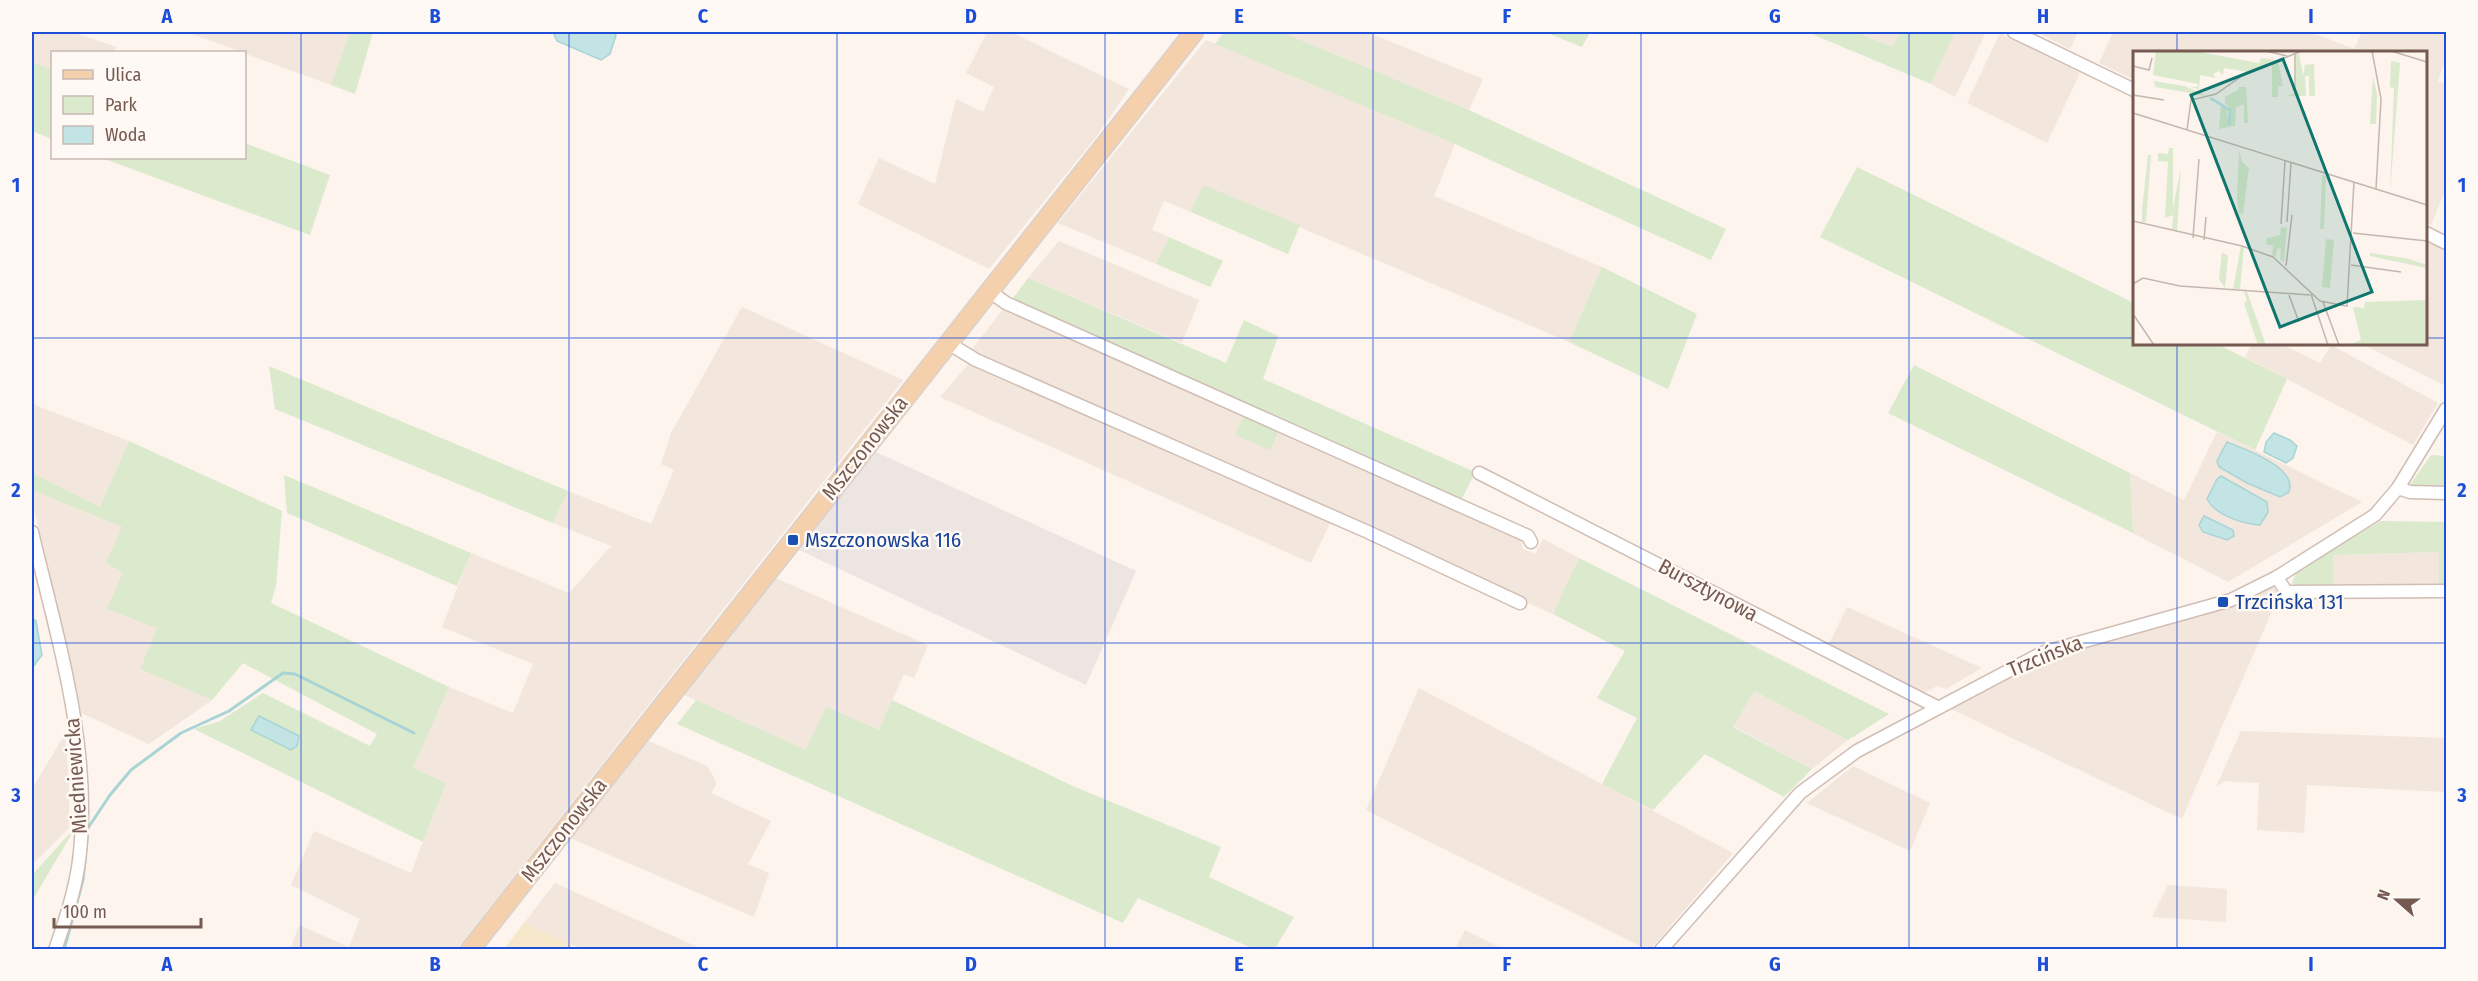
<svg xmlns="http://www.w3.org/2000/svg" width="2478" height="981" font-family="'Fira Sans Condensed',sans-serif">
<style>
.residential{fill:#f3e6dc}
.industrial{fill:#ece5e2}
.green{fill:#dbe9cc}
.sand{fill:#f7e8cb}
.water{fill:#c2e4e4;stroke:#a9d4d5;stroke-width:1.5}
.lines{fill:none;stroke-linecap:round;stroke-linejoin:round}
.stream{stroke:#a9d4d5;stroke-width:3}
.minor-casing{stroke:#d0beb5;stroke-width:15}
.primary-casing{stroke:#d9d1ce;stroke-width:21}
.minor{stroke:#fff;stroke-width:12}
.primary{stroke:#f4d0ac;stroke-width:18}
.grid{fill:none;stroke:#1d4ed8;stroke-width:1.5;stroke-opacity:0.55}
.transit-dot{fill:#1a4fb4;stroke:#fef9f4;stroke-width:2}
.labels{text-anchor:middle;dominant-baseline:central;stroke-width:5;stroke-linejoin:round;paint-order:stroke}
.street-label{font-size:21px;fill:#765a51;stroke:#fef9f4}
.transit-label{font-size:21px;fill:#164399;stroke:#fef9f4;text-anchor:start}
.inset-river{fill:none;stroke:#c2e4e4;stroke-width:3}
.inset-road{fill:none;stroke:#c6b6af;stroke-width:1.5}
.view{fill:#0f766e;fill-opacity:0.15;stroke:#0f766e;stroke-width:3}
.inset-edge{fill:none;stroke:#765a51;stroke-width:3}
.neatline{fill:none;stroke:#1d4ed8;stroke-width:2}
.grid-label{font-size:20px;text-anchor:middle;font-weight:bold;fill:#1d4ed8}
</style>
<rect width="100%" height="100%" fill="#fcf4ed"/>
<!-- residential -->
<g class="residential">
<path d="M32 32H73L116 47 114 52H52V70L32 62Z"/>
<path d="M187 32H350L331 85Z"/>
<path d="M987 32H1011L1129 89 1096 137 989 269 858 204 879 158 935 184 956 99 983 112 994 87 966 73Z"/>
<path d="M1281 32H1367L1483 79 1469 110Z"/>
<path d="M1857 32H1900L1893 47Z"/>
<path d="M1955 32H1986L1955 97 1931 84Z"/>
<path d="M2037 32H2078L2070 49Z"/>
<path d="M2113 32H2311L2354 49 2362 32H2446V58L2438 81 2446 84V188L2431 225 2426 222V52H2134V80L2099 63Z"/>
<path d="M2000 33 2080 73 2047 143 1967 103Z"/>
<path d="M1206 40 1455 144 1434 196 1602 267 1569 342 1203 186 1191 212 1164 201 1152 230 1169 237 1156 264 1058 223Z"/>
<path d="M2426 240 2446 250V386L2362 344H2426Z"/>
<path d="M1059 241 1199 300 1182 343 1028 278Z"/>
<path d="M742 307 903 380 457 949 290 950 299 925 349 947 360 919 291 885 314 831 411 873 446 783 413 768 449 687 513 713 533 664 442 627 471 553 569 593 611 546 553 523 568 491 651 524 674 470 661 464 671 433Z"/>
<path d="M1003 309 1014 311 1245 413 1235 435 1280 428 1520 536 1523 549 1535 554 1543 539 1579 558 1568 587 1553 614 970 352Z"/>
<path d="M2252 344H2281L2320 363 2331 345 2438 403 2413 445 2245 357Z"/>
<path d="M971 361 1331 521 1311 563 940 397Z"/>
<path d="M32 404 129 441 100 507 32 473Z"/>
<path d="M2217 432 2362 502 2228 582 2133 533 2130 473 2184 500Z"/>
<path d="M32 490 122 527 123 572 157 628 140 669 212 700 149 744 81 713 32 500Z"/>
<path d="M2440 552 2439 585 2333 587V555Z"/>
<path d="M773 577 928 645 914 678 904 674 879 730 806 750 682 694Z"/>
<path d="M2272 585 2279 595 2182 819 1949 708 2024 667 2074 648 2218 610Z"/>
<path d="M1847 607 1982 668 1946 689 1937 686 1916 697 1824 654Z"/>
<path d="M1419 688 1564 764 1733 853 1651 949H1646L1366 810Z"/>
<path d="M1754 691 1848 740 1812 769 1733 726Z"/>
<path d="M2241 731 2446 738V792L2307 785 2304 833 2257 830 2259 783 2225 781 2216 787Z"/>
<path d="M65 734 69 781V828L32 865V789Z"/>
<path d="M646 740 707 766 715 779 716 785 711 793 771 821 748 864 769 873 754 917 570 838Z"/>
<path d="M1853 766 1930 803 1910 851 1807 803Z"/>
<path d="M555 883 617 911 702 949H582L524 923Z"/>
<path d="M2168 885 2227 889 2226 922 2152 917Z"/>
<path d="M1465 930 1503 949H1455Z"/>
</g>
<!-- industrial -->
<path class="industrial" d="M876 452 1136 571 1086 685 797 549Z"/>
<!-- green -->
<g class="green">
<path d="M350 32H373L355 94 331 85Z"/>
<path d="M1224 32H1281L1469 110 1726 229 1711 260 1455 144 1215 44Z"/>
<path d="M1545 32H1590L1582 47Z"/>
<path d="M1807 32H1856L1893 47 1900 32H1955L1931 84Z"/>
<path d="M32 62 52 70V139L32 131Z"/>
<path d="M245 143 330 175 310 235 102 158H244Z"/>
<path d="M1857 167 2134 303V344H2217L2287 379 2255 450 1820 237Z"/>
<path d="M1203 185 1300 225 1288 254 1191 212Z"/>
<path d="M1169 237 1223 261 1210 287 1156 264Z"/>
<path d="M1602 267 1697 314 1668 389 1569 342Z"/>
<path d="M1028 278 1226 363 1244 320 1278 336 1263 379 1475 472 1462 499 1011 301Z"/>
<path d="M1914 365 2130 473 2133 533 1888 413Z"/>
<path d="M269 366 568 491 553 523 275 409Z"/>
<path d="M1245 413 1280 428 1270 450 1235 435Z"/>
<path d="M129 441 282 511 276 586 271 603 449 687 413 768 446 783 423 842 194 729 220 721 263 693 370 746 377 734 243 663 212 700 140 669 157 628 107 609 123 572 106 563 122 527 32 490V473L100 507Z"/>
<path d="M2431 455 2446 456V497L2403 495Z"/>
<path d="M284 475 471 553 457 586 287 513Z"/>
<path d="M2381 521 2446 522V586L2439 585V552L2333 555V587L2301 589 2292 583 2298 569Z"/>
<path d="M1579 558 1889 714 1848 740 1754 691 1733 727 1812 769 1784 797 1705 754 1653 810 1602 784 1637 718 1597 698 1625 651 1553 614Z"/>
<path d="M696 700 806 750 826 707 879 730 892 700 1075 787 1221 847 1209 877 1294 917 1274 950 1254 949 1138 898 1123 923 677 724Z"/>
<path d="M71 832V835L32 901V875Z"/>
</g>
<!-- sand -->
<path class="sand" d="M524 923 572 945 570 949H504Z"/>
<!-- water -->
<g class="water">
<path d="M553 32H614L616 35 610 54 601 60 557 41Z"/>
<path d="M2274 433 2290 440 2297 446 2293 458 2286 463 2264 452 2266 442Z"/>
<path d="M2227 442C2244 449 2298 467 2289 492L2280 497 2247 483 2219 467 2217 461Z"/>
<path d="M2221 476 2267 502 2268 512 2260 525C2243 524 2215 515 2207 499L2217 479Z"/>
<path d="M2204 516 2233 530 2234 536 2227 540 2203 532 2199 525Z"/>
<path d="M32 618 36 621 42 655 32 668Z"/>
<path d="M259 716 299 736 297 746 291 750 251 730Z"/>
</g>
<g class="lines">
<!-- stream -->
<path class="stream" d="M64 950 83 880 88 828 110 795 131 770 181 733 229 711 283 673 295 674 414 733"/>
<defs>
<g id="minor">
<path d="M2014 32 2134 90"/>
<path d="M2426 233 2446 243"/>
<path d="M989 291 1006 303 1528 536 1531 542"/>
<path d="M948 343 976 360 1368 532 1520 603"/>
<path d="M1479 473 1937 707"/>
<path d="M2398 488 2410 492 2446 493"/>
<path d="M32 532C57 638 93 750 79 861 75 891 65 921 55 950"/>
<path d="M2277 577 2286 592 2446 591"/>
<path d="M1661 950 1800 793 1857 751 2042 653 2231 600 2277 577 2375 515 2398 488 2446 409"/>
</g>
<path id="primary" d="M470 950 1194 32"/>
</defs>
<!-- minor casing -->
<use href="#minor" class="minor-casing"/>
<!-- primary casing -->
<use href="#primary" class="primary-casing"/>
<!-- minor -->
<use href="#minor" class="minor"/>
<!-- primary -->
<use href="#primary" class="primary"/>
</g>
<!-- grid -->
<path class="grid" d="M301 32V950M569 32V950M837 32V950M1105 32V950M1373 32V950M1641 32V950M1909 32V950M2177 32V52M32 338H2134M2426 338H2446M2177 344V950M32 643H2446"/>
<!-- markers -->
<g class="transit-dot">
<rect x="787" y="534" width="12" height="12" rx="3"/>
<rect x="2217" y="596" width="12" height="12" rx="3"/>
</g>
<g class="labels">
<!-- street labels -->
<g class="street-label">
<text transform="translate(865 448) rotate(-52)">Mszczonowska</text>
<text transform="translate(1708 590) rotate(28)">Bursztynowa</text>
<text transform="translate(2045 656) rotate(-22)">Trzcińska</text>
<text transform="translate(76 776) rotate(-94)">Miedniewicka</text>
<text transform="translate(564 830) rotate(-52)">Mszczonowska</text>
</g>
<!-- transit labels -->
<g class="transit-label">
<text x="805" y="540">Mszczonowska 116</text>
<text x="2235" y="602">Trzcińska 131</text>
</g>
</g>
<!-- overview -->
<g transform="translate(2133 51)">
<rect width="294" height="294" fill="#fcf4ed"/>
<path d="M23 0H61L126 12 128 7 142 9 115 21 91 17 90 24 86 20 80 23 83 27 67 24 66 38 57 36H65V33L20 24ZM166 2 170 25 172 14 181 13 182 45H176V25H172L173 45H154L163 42V3ZM145 10 150 35H145V46H139V13ZM258 10 267 12 257 141 261 37 257 36ZM240 26 244 43 243 73H237ZM107 28 106 36H113L115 72H111V53L103 56 102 75 86 78 88 53 94 58V70L96 55 92 53V46L105 39ZM21 30 52 35 74 45 22 36ZM36 97H40V157L48 117 44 180 39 179 40 164 32 167 35 111 25 110V102L35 103ZM106 98 109 111 116 117 110 163 106 162 104 147ZM15 104H18L13 171H9V159ZM189 124 193 125 191 178H187ZM148 176 154 177 151 211 147 208 148 198 144 197 143 206 139 204 140 195 133 193 134 187 147 184ZM193 188 201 189 197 237 189 236ZM108 195 111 196 107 238H100ZM89 201 95 205 92 237 86 228ZM237 202 272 207 294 214V217L237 205ZM111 241H114L133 294H125L111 252 114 250ZM294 249V294H216L228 289 220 256 231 257 232 251Z" fill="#dbe9cc"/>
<path class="inset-river" d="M77 47 97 59 96 74"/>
<path class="inset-road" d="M133 0 154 5M239 0 248 48 243 138M258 0 294 11M162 3V42M0 15 16 19 19 7M0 44 31 49M0 62 294 154M54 79 58 49 83 43 109 25 168 0M0 103V171M0 170 109 195 140 206 187 250 214 255 221 131M154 171 158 112M148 173 152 110M220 182 294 190M60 187 66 108M71 189 73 166M218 214 268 221M153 215 159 164M0 233 10 227 47 235 177 244M178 243 195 294M156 244 166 271M190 251 206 294M0 263 21 294"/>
<path class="view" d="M150 8 239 241 147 276 58 44Z"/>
<rect width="294" height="294" class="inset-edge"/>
</g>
<!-- border -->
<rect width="2478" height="981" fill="none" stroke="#fef9f4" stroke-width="66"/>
<!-- legend -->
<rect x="51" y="51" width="195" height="108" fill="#fef9f4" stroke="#c8b9b3" stroke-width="1.5"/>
<rect x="63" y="70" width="30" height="9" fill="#f4d0ac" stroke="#c8b9b3" stroke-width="1.5"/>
<text x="105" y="81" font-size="18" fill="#765a51">Ulica</text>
<rect x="63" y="96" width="30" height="18" fill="#dbe9cc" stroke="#c8b9b3" stroke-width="1.5"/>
<text x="105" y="111" font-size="18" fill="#765a51">Park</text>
<rect x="63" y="126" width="30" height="18" fill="#c2e4e4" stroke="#c8b9b3" stroke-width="1.5"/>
<text x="105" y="141" font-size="18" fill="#765a51">Woda</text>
<!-- north arrow -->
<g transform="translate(2397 900) rotate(291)" stroke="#fef9f4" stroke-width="4.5" paint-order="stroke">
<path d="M0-4.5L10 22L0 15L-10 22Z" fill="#765a51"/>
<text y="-9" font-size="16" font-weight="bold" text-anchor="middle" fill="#765a51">N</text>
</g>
<!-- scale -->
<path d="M54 918v9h147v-9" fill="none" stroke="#765a51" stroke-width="3"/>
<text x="63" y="918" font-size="18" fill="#765a51" stroke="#fef9f4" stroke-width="4.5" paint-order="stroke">100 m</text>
<rect x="33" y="33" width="2412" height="915" class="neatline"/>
<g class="grid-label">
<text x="167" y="23">A</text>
<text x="435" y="23">B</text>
<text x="703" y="23">C</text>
<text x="971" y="23">D</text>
<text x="1239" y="23">E</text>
<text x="1507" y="23">F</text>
<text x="1775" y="23">G</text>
<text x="2043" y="23">H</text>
<text x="2311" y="23">I</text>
<text x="16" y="192">1</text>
<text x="2462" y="192">1</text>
<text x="16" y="497">2</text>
<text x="2462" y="497">2</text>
<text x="16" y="802">3</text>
<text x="2462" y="802">3</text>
<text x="167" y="971">A</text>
<text x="435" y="971">B</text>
<text x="703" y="971">C</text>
<text x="971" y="971">D</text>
<text x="1239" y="971">E</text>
<text x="1507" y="971">F</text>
<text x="1775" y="971">G</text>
<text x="2043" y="971">H</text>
<text x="2311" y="971">I</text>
</g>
</svg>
